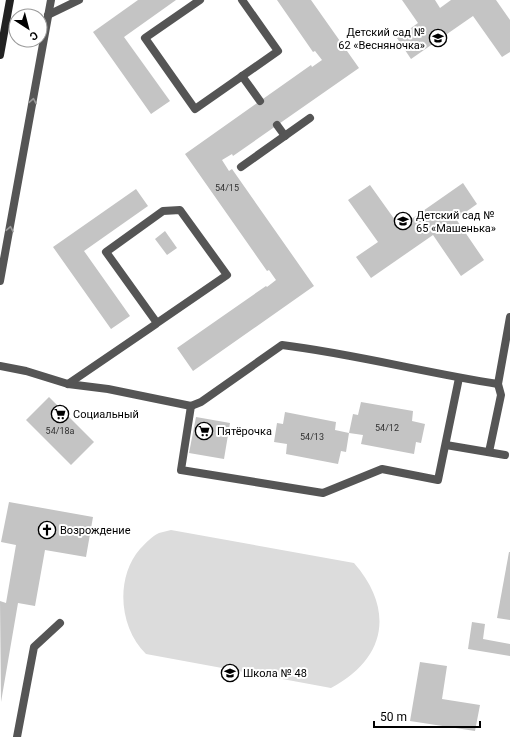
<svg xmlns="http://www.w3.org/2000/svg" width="510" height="737" font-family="Roboto,sans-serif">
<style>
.green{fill:#dcdcdc}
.building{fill:#c4c4c4}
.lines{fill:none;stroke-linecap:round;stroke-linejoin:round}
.lane{stroke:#555;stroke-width:8}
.secondary{stroke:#222;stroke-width:8}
.oneway{stroke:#999}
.labels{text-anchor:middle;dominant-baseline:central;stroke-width:4;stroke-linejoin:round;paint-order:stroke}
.number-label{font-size:9px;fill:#313131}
.poi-label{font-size:11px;fill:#000;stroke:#fff;text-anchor:start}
</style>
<rect width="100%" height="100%" fill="#fff"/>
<!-- green -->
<path class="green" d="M171 530 354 563C395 610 386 659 331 688L146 654C119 628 115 578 140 549 146 543 151 537 159 533 163 532 167 531 171 530Z"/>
<!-- building -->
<g class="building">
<path d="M138 0H176L124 37 170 101 151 114 93 32Z"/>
<path d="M277 0H311L359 68 233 156 232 154 222 160 229 171 232 169 314 286 193 371 177 348 266 286 267 287 276 280 269 270 267 271 185 154 311 65 312 67 322 60 315 51 313 52Z"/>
<path d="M402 0H435L440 8 451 0H496L510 20V52L502 57 473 16 411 59 397 38 418 23Z"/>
<path d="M463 183 477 204 456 219 484 260 461 276 433 235 371 278 356 257 378 242 348 200 370 185 400 227Z"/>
<path d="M136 189 148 206 84 251 130 316 111 329 53 247Z"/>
<path d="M165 231 177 248 167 255 155 239Z"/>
<path d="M49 397 94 442 71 465 26 420Z"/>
<path d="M361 402 413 411 412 421 425 424 421 443 416 442 414 454 361 444 363 435 349 433 346 452 341 451 338 464 286 454 287 444 274 442 277 423 283 424 285 412 336 422 335 430 349 433 353 414 358 415Z"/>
<path d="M196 417 230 423 224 459 189 453Z"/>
<path d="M9 502 93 517 86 557 45 550 35 606 18 603 1 702 0 601 6 603 16 545 1 542Z"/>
<path d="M509 552H510V620L497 618Z"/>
<path d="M472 622 485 624 483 639 510 644V656L468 649Z"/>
<path d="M420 662 447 666 442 699 480 705 475 731 410 721Z"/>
</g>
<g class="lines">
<!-- lane -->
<g class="lane">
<path d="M200 0 145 38 195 109 278 51 242 0"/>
<path d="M48 15 79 0"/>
<path d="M242 76 260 101"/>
<path d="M277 125 285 136"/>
<path d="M241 167 310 118"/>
<path d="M0 281 51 0"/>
<path d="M0 366 26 371 68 384 108 389 191 406 201 402 282 345C355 354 426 373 498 384"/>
<path d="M68 384 156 324 157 323 227 275 180 210 163 211 106 252 157 323"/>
<path d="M191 406 181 470 323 493 382 469 438 480 459 378"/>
<path d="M446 445 505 455"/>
<path d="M489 452 501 395 498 384 510 317"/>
<path d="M17 737 34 647 60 623"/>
</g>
<!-- secondary -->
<path class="secondary" d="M0 55 10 0"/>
</g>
<!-- one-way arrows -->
<defs><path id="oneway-chevron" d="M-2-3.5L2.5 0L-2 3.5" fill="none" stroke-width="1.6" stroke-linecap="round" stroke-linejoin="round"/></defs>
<g class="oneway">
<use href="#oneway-chevron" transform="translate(33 101) rotate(-80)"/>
<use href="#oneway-chevron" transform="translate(10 229) rotate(-79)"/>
</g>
<!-- icons -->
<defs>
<symbol id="school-ring" viewBox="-11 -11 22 22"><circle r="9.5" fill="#fff" stroke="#000" stroke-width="1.5"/><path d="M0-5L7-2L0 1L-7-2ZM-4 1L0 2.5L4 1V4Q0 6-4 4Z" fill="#000"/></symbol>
<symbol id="supermarket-ring" viewBox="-11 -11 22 22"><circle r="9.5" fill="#fff" stroke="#000" stroke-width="1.5"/><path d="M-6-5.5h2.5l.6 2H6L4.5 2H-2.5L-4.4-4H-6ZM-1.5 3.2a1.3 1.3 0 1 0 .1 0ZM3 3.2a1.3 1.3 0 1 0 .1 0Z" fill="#000"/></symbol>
<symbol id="church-ring" viewBox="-11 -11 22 22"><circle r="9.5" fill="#fff" stroke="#000" stroke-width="1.5"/><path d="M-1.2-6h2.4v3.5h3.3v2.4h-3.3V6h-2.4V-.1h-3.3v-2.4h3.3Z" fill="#000"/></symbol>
</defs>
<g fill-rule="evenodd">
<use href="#school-ring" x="428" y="28" width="20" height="20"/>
<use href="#school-ring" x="393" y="211" width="20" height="20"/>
<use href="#supermarket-ring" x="50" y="404" width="20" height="20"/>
<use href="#supermarket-ring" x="194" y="421" width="20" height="20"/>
<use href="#church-ring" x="37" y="520" width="20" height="20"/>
<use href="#school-ring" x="220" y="663" width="20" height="20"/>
</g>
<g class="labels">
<!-- number labels -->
<g class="number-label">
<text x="227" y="188">54/15</text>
<text x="387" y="428">54/12</text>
<text x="60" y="431">54/18а</text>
<text x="312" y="437">54/13</text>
</g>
<!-- poi labels -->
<g class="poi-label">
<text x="425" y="32" text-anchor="end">Детский сад №<tspan x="425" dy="13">62 «Весняночка»</tspan></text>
<text x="416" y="215">Детский сад №<tspan x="416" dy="13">65 «Машенька»</tspan></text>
<text x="73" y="414">Социальный</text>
<text x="217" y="431">Пятёрочка</text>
<text x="60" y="530">Возрождение</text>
<text x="243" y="673">Школа № 48</text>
</g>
</g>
<!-- north arrow -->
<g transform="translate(28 28) rotate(144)"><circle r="19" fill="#ffffff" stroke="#999999"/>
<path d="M0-3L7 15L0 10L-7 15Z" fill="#000000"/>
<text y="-6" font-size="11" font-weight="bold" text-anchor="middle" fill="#000000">С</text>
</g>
<!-- scale -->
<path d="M374 721v6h106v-6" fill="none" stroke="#000000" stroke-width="2"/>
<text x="380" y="721" font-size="12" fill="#000000" stroke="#ffffff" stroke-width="3" paint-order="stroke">50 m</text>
</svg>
